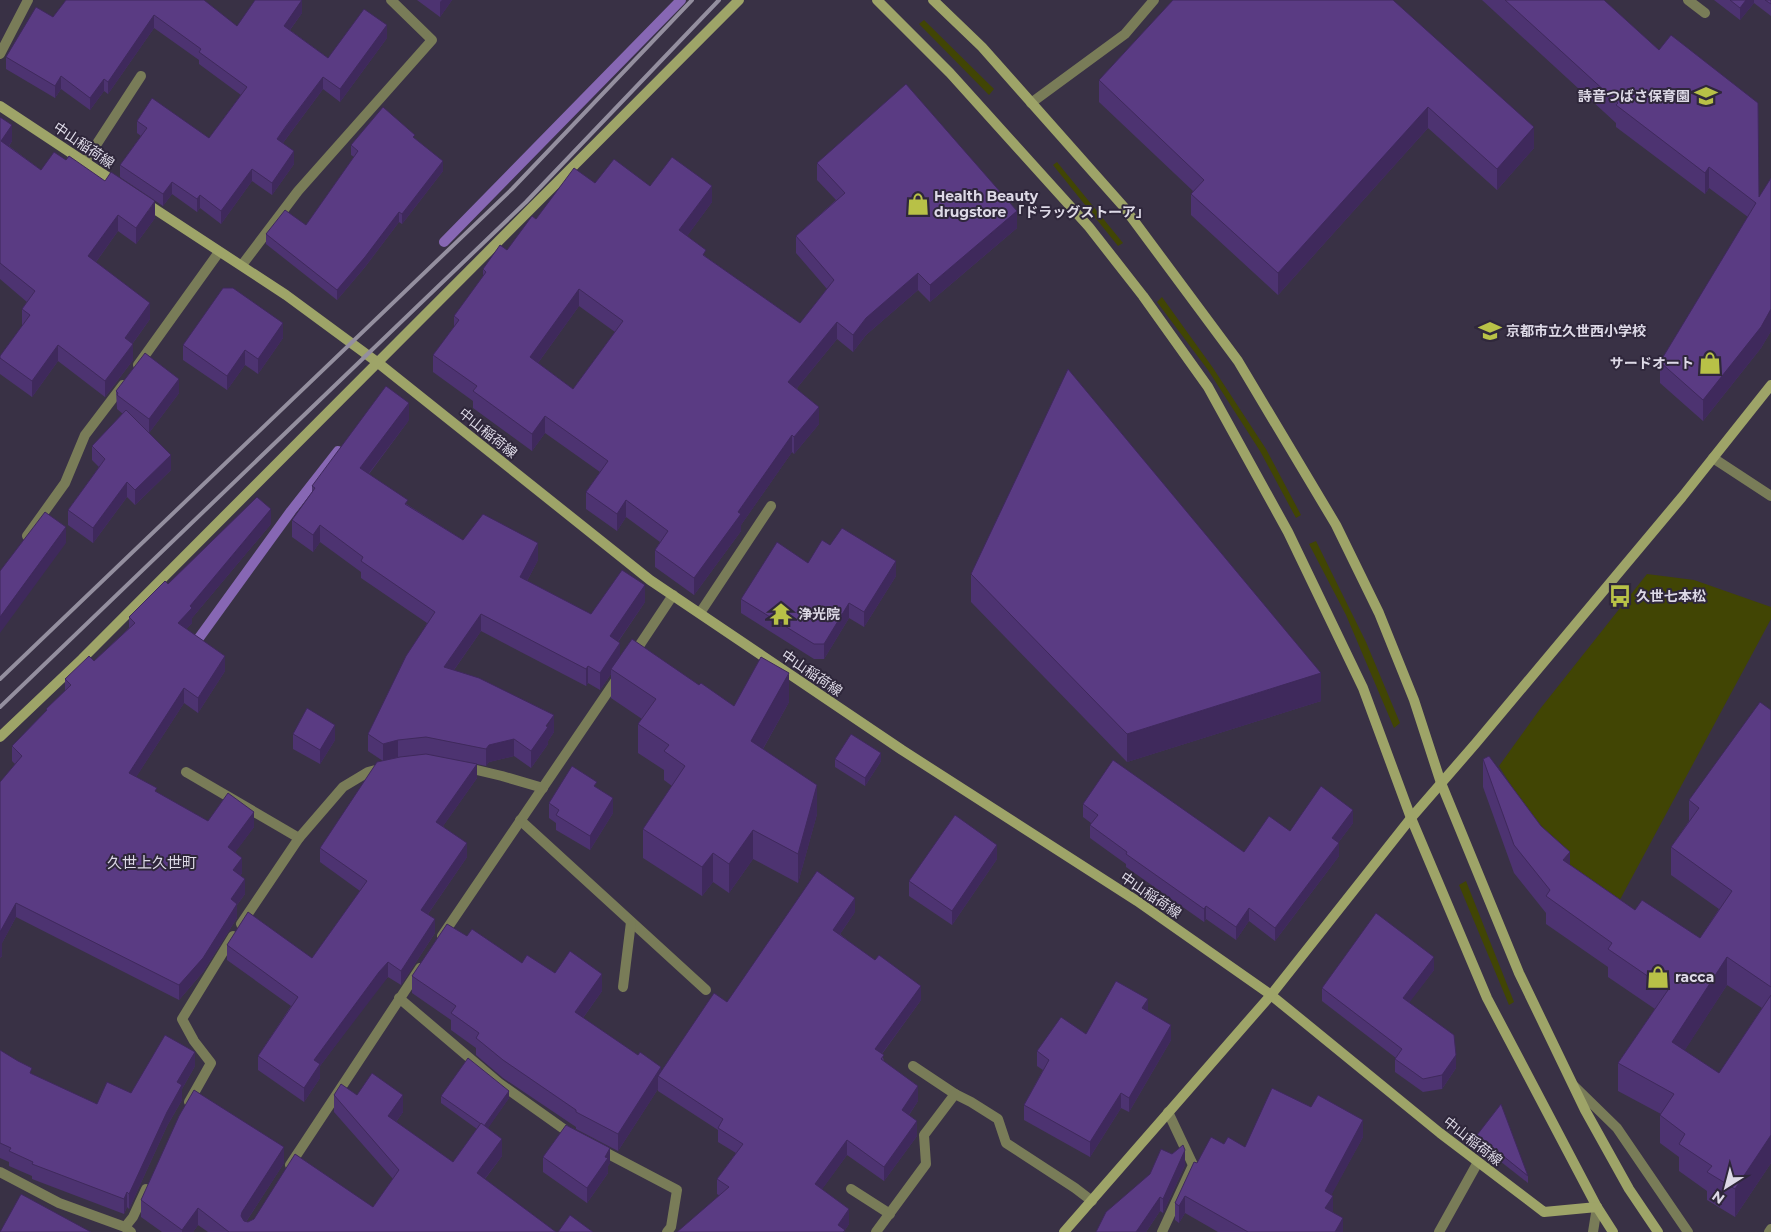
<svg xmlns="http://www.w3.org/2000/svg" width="1771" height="1232" font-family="Montserrat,'Noto Sans JP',sans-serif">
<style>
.green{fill:#414504}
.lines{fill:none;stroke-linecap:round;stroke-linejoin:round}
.stream{stroke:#8767b4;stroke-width:10}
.lane{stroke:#797c58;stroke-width:10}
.street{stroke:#797c58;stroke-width:10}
.secondary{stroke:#9ea468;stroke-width:10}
.rail{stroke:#948f9f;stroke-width:4}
.wall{fill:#4d3371;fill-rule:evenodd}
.shaded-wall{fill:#3f295c}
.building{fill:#5a3b83;stroke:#3f295c;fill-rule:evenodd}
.labels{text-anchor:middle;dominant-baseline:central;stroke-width:4;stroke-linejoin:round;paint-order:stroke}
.poi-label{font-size:14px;font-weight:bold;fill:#ddd9e6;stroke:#2f273b;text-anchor:start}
.street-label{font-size:14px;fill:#ddd9e6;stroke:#2f273b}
.neighbourhood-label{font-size:15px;fill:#ddd9e6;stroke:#2f273b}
</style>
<rect width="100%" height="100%" fill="#393145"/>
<!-- green -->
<g class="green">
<path d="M924 20 994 89 989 95 919 24Z"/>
<path d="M1057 162 1123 243 1118 246 1053 165Z"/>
<path d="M1162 297 1213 368 1266 449 1301 515 1296 518 1260 451 1208 370 1157 302Z"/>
<path d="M1316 541 1366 642 1400 723 1394 728 1346 615 1309 544Z"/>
<path d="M1647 574 1694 580 1771 607V619L1616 907 1559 863 1499 766 1540 709Z"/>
<path d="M1466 881 1514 1002 1509 1005 1459 885Z"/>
</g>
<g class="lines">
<!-- stream -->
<g class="stream">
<path d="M444 242 681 0"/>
<path d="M190 647 199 638 291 511 338 451"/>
</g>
<!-- lane -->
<path class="lane" d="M1439 1232 1478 1162"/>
<!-- street -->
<g class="street">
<path d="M1688 0 1705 13"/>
<path d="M0 54 28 0"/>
<path d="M1031 103 1125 34 1154 0"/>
<path d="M85 162 141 76"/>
<path d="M242 265 298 191 432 40 391 0"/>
<path d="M138 365 219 252"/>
<path d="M1713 458 1771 496"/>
<path d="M27 536 65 483 85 435 123 385"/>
<path d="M700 613 771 506"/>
<path d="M633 655 673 595"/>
<path d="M464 767 502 776 543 788"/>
<path d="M186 772 299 838"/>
<path d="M520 820 706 990"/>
<path d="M241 924 299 838 343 787 368 772 383 768"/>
<path d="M442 936 618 677"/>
<path d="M623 987 631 922"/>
<path d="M399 998 499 1083 575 1137"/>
<path d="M913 1066 955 1094"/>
<path d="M1574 1086 1617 1128 1688 1232"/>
<path d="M189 1102 211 1063 194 1041 182 1019 233 936"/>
<path d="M599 1149 677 1190 671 1227 667 1232"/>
<path d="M290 1165 420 968"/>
<path d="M0 1172 59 1203 125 1227 131 1232"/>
<path d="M851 1189 890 1214"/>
<path d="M125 1227 133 1217 146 1189"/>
<path d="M876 1232 926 1164 924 1135 955 1094 971 1102 998 1119 1006 1143 1075 1188 1092 1201"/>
<path d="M1162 1232 1193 1165 1168 1112"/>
<path d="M1593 1232 1597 1207"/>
<path d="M1769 1232 1771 1229"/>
</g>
<!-- secondary -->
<g class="secondary">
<path d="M877 0 950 73 1089 227 1143 296 1208 387 1288 532 1363 688 1411 818 1487 998 1597 1207 1613 1232"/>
<path d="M933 0 982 47 1123 206 1238 361 1336 525 1379 613 1414 700 1441 783 1519 973 1585 1110 1629 1189 1658 1232"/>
<path d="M0 106 118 184"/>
<path d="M144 202 286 295 377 362 650 580 902 750 1137 901 1271 995 1440 1133 1544 1212 1597 1207"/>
<path d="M0 737 82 659 739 0"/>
<path d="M1064 1232 1271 995 1411 818 1476 743 1682 497 1771 385"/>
</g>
<!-- rail -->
<g class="rail">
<path d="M0 679 512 189 692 0"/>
<path d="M0 707 526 202 719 0"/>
</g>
</g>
<!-- wall -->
<g class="wall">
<path d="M66 0 237 26 302 13 290 30 328 58 387 38 340 102 323 89 283 143 294 164 272 195 252 181 221 224 200 208 197 212 172 194 163 206 120 177V165L141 136 137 133V121L209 138 241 95 199 64V60L154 28 108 94 104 91 90 110 61 89 55 98 6 69V57L53 17Z"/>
<path d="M417 0H452L440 17Z"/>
<path d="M1173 0 1534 148 1497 190 1428 128 1278 295 1191 215V194L1193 191 1099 102V80Z"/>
<path d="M1482 0H1604L1759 197 1771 178V331L1761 348 1703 421 1660 383V362L1748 217 1709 188 1705 194 1616 127V123Z"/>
<path d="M1714 0H1771V16L1754 3 1740 20Z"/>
<path d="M0 117 12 141 9 146 41 170 66 160 155 218 136 244 118 231 96 262 150 319 133 343V360L105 397 58 361 32 397 0 374V356L22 326V309L27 302 0 279Z"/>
<path d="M415 139 443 171 402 224 399 222 365 267 337 300 266 244V234L306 225 354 157 351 155V145Z"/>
<path d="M817 163 1017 228 930 302 918 290 866 335 853 352 837 339 797 388 819 424 794 454 792 452 741 525V531L694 595 655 567V550L660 542 626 517 617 531 586 509V492L600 472 545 433 532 451 473 408V401L433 372V355L454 327V316L483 277V269L507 250 536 219 595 183 650 186 712 202 687 236 706 257 800 323 827 289 796 253V236L836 200 817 180ZM579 306 615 332 573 389 538 363Z"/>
<path d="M283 338 258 374 245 365 227 390 183 360V345Z"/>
<path d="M116 391 179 393 149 433 171 470 135 505 127 497 93 543 68 525V510L99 467 92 460V446L123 414 117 409Z"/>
<path d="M409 420 369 474 408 505 463 540 538 560 527 581 591 614 645 602 618 642 620 656 699 685 734 706 789 702 763 749 817 814 798 883 753 859 729 893 713 882 702 896 643 858V829L672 786 664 780V770L638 753V724L642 719 611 698V674L600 690 588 683 586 686 481 631 454 670 554 732 548 741V744L531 768 514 756 489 762 486 766 477 764V778L443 826 467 857 428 914 435 933 401 985 388 977 379 987 320 1066V1078L304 1102 258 1070V1056L291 1006 227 960V945L312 958 360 891 320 862V848L383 761 368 751V734L427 623 361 578V572L320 542 313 552 292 537V520L312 492V486Z"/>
<path d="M271 524 192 618V623L186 629 225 671 198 713 184 703 136 777 157 793 208 821 254 827 235 852 242 873 240 876 245 894 237 905V918L203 972 179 1000 16 917 2 943V956L0 958 15 764 12 761V746L46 711V709L65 691V679L94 661 129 628V617L168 584Z"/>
<path d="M830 545 896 576 864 627 849 618 824 659H814L741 613V599L808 563Z"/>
<path d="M971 574 1321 701 1127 762 971 602Z"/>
<path d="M1771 710V1163L1735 1217 1707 1200V1191L1679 1171V1157L1660 1143V1115L1661 1114 1618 1091V1063L1655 1009 1608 977V967L1546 924V913L1514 873 1483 787V759L1541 826 1570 865 1635 910 1700 938 1719 909 1671 875V847L1689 821V800ZM1727 985 1762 1008 1719 1073 1684 1051Z"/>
<path d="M293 734 335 740 320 764 293 749Z"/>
<path d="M835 759 881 761 865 786 835 767Z"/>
<path d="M597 788 613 813 590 850 556 830V823L549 818V803Z"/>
<path d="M1083 804 1244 852 1290 831 1353 823 1338 843 1339 856 1275 941 1249 921 1236 940 1206 919 1204 922 1126 867V864L1090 838V825L1091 823 1083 817Z"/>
<path d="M997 859 952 925 909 896V881Z"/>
<path d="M855 912 840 934 921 1000 882 1054 884 1061 918 1101 909 1115 917 1136 884 1181 847 1155 822 1189 849 1224 845 1230V1232L720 1196 717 1194V1179L736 1153 718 1142V1130L658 1091V1089L618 1151 576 1129V1127L503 1078 476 1055V1048L451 1030V1020L412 993V976L467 936 522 963 555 973 602 991 583 1018 661 1072 727 1002Z"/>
<path d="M1434 970 1409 1002 1456 1068 1442 1089 1423 1092 1395 1072V1059L1396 1058 1322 1001V988Z"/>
<path d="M1148 1011 1171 1040 1129 1112 1121 1108 1090 1157 1024 1120V1105L1043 1070 1037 1066V1051Z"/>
<path d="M0 1050 32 1074 97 1104 131 1093 195 1066 182 1089V1100L167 1126 129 1209 127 1207 124 1214 32 1179V1176L9 1166V1162L0 1158Z"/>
<path d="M334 1095H357L403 1112 396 1122 453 1162 477 1129 441 1103V1096L509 1098 487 1129 502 1156 485 1179 556 1232H208L198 1225 193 1232H162L141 1217V1200L284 1163 246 1222H248L373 1207 393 1179 334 1112Z"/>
<path d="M1477 1135 1528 1176V1183L1477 1143Z"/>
<path d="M1363 1137 1331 1195 1333 1212 1343 1232H1218L1185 1213 1179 1223 1175 1220V1203L1197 1163 1224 1144 1245 1147Z"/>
<path d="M543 1157 610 1163 608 1166V1173L587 1203 543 1172Z"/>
<path d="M1185 1165 1163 1213 1160 1211 1146 1232H1096Z"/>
</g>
<!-- shaded-wall -->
<g class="shaded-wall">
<path d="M302 0V13L284 38V26Z"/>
<path d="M442 0H452L440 17V2Z"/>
<path d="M1746 0H1754V3L1740 20V8Z"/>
<path d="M154 15V28L108 94V82Z"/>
<path d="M387 25V38L340 102V89Z"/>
<path d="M61 76V89L55 98V86Z"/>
<path d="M323 77V89L277 151V139Z"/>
<path d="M104 79V91L90 110V98Z"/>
<path d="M1428 107V128L1278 295V273Z"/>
<path d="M12 125V141L1 157V141Z"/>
<path d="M1534 127V148L1497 190V169Z"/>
<path d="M294 151V164L272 195V183Z"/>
<path d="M443 161V171L402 224V214Z"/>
<path d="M1709 167V188L1705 194V173Z"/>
<path d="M252 169V181L221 224V211Z"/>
<path d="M172 182V194L163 206V194Z"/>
<path d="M712 186V202L679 247V230Z"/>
<path d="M200 195V208L197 212V199Z"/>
<path d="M155 201V218L136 244V228Z"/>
<path d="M1017 211V228L930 302V285Z"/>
<path d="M399 212V222L365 267 337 300V290Z"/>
<path d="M118 215V231L88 273V256Z"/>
<path d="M918 273V290L866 335 853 352V335L866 318Z"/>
<path d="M579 289V306L530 374V357Z"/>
<path d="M150 303V319L125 354V338Z"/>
<path d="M1771 309V331L1761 348 1703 421V400Z"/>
<path d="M837 322V339L788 399V382Z"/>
<path d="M283 323V338L258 374V359Z"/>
<path d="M133 344V360L105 397V381Z"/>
<path d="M58 345V361L32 397V381Z"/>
<path d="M245 350V365L227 390V376Z"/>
<path d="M179 379V393L149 433V419Z"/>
<path d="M409 403V420L360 485V468Z"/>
<path d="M819 407V424L794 454V437Z"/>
<path d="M545 416V433L532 451V434Z"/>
<path d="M792 435V452L741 525V531L694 595V578L738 512Z"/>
<path d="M171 455V470L135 505V490Z"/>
<path d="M127 482V497L93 543V528Z"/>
<path d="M626 500V517L617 531V514Z"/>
<path d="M271 509V524L192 618V623L178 638V623L190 606Z"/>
<path d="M320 525V542L313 552V535Z"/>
<path d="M66 527V543L0 633V617Z"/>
<path d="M538 543V560L520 594V577Z"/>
<path d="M896 561V576L864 627V612Z"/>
<path d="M645 585V602L610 653V636Z"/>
<path d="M849 603V618L824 659V644Z"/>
<path d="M481 614V631L444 684V667Z"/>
<path d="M620 643V661L611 669V674L600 690V673Z"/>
<path d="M225 656V671L198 713V698Z"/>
<path d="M588 666V683L586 686V669Z"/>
<path d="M789 673V702L751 770V741Z"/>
<path d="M1321 673V701L1127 762V734Z"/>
<path d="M184 688V703L129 788V773Z"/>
<path d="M554 715V732L548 741V744L531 768V751Z"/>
<path d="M335 725V740L320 764V750Z"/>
<path d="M514 739V756L489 762 486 766V749L489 745Z"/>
<path d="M398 740V757L383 761V744Z"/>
<path d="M881 753V761L865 786V778Z"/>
<path d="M477 764V778L436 836V822Z"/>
<path d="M817 785V814L798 883V854Z"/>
<path d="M613 798V813L590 850V836Z"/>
<path d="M1353 810V823L1332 851V838Z"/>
<path d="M254 812V827L228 862V847Z"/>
<path d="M753 830V859L729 893V864Z"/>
<path d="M467 843V857L421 924V910Z"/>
<path d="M1339 843V856L1275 941V928Z"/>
<path d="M997 845V859L952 925V911Z"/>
<path d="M1570 852V880L1563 860Z"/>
<path d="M713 853V882L702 896V867Z"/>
<path d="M242 858V873L233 885V870Z"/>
<path d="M245 879V894L237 905V918L203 972 179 1000V985L231 899Z"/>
<path d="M855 898V912L833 944V930Z"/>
<path d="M16 903V917L2 943V956L0 958V932Z"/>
<path d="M1206 906V919L1204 922V909Z"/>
<path d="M1249 908V921L1236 940V927Z"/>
<path d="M435 919V933L401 985V971Z"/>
<path d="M1434 957V970L1403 1011V998Z"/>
<path d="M1727 957V985L1672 1070V1042Z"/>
<path d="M388 962V977L320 1066V1078L304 1102V1088L314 1060 379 972Z"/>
<path d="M602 974V991L575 1029V1012Z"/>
<path d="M921 986V1000L875 1063V1049Z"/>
<path d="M1148 999V1014L1142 1008Z"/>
<path d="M1171 1025V1040L1129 1112V1098Z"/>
<path d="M195 1052V1066L182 1089V1100L167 1126 129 1209V1194L177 1082Z"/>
<path d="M1456 1055V1068L1442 1089V1075Z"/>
<path d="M661 1067V1078L658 1076V1089L618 1151V1134Z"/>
<path d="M918 1086V1101L902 1125V1110Z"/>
<path d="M509 1091V1098L484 1134V1126Z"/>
<path d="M1121 1093V1108L1090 1157V1142Z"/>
<path d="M403 1095V1112L388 1133V1116Z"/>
<path d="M1363 1120V1137L1325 1207V1191Z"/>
<path d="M917 1121V1136L884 1181V1167Z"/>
<path d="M1771 1135V1163L1735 1217V1189Z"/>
<path d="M502 1139V1156L477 1189V1173Z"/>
<path d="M847 1140V1155L815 1199V1184Z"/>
<path d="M284 1147V1163L242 1228 241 1216 242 1212Z"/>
<path d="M610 1148V1163L608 1166V1173L587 1203V1188Z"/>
<path d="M1185 1150V1165L1163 1213V1199Z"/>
<path d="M127 1192V1207L124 1214V1199Z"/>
<path d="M1185 1196V1213L1179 1223V1206Z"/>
<path d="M1333 1196V1213L1325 1208Z"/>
<path d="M1160 1197V1211L1146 1232H1136Z"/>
<path d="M198 1208V1225L193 1232H182V1230Z"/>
<path d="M849 1209V1224L845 1230V1232H838V1225Z"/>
<path d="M1343 1218V1232H1335Z"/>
</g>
<!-- building -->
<g class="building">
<path d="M66 0H204L237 26 255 0H302L284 26 328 58 364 9 387 25 340 89 323 77 286 126 277 139 294 151 272 183 252 169 221 211 200 195 197 199 172 182 163 194 120 165 147 128 137 121 152 98 209 138 247 87 199 52 201 49 154 15 108 82 104 79 90 98 61 76 55 86 6 57 36 7 53 17Z"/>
<path d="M1173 0H1393L1534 127 1497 169 1428 107 1278 273 1191 194 1204 180 1099 80Z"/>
<path d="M1505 0H1604L1659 50 1671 35 1758 103 1759 197 1771 178V309L1761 327 1703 400 1660 362 1756 203 1709 167 1705 173 1616 105 1618 103Z"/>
<path d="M1730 0H1746L1740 8Z"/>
<path d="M1765 0H1771V4Z"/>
<path d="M906 84 1017 211 930 285 918 273 866 318 853 335 837 322 788 382 819 407 794 437 792 435 738 512 741 514 694 578 655 550 668 531 626 500 617 514 586 492 608 461 545 416 532 434 473 391 477 386 433 355 459 320 454 316 486 272 483 269 500 245 507 250 532 216 536 219 574 168 595 183 614 159 650 186 672 157 712 186 679 230 706 250 703 255 800 323 834 280 796 236 845 193 817 163ZM579 289 623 321 573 389 530 357Z"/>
<path d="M383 107 415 135 413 137 443 161 402 214 399 212 365 257 337 290 266 234 285 210 306 225 358 151 351 145Z"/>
<path d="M0 117 12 125 1 141 41 170 54 152 66 160 69 156 105 181 111 172 155 201 136 228 118 215 88 256 150 303 125 338 133 344 105 381 58 345 32 381 0 358V356L30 315 22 309 35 291 0 263Z"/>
<path d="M223 288H233L283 323 258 359 245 350 227 376 183 345Z"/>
<path d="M145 353 179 379 149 419 117 395 118 393 116 391Z"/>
<path d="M1068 369 1321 673 1127 734 971 574Z"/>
<path d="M386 386 409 403 360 468 408 500 405 504 463 540 483 514 538 543 520 577 591 614 622 570 645 585 610 636 620 643 600 673 588 666 586 669 481 614 444 667 479 678 554 715 546 726 548 727 531 751 514 739 489 745 486 749 426 737 398 740 383 744 368 734 406 656 435 612 361 561 363 557 320 525 313 535 292 520 315 488 312 486Z"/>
<path d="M126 410 171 455 135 490 127 482 93 528 68 510 105 459 92 446Z"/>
<path d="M257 497 271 509 190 606 192 608 178 623 225 656 198 698 184 688 129 773 157 788 155 791 208 821 228 793 254 812 228 847 242 858 233 870 245 879 231 899 237 904 203 958 179 985 16 903 0 932V782L22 756 12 746 47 710 46 709 71 685 65 679 89 656 94 661 135 623 129 617 165 581 168 584Z"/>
<path d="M45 512 66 527 0 617V571Z"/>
<path d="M842 528 896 561 864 612 849 603 824 644H814L741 599 777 542 808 563 822 540 830 545Z"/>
<path d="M632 639 699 685 701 683 734 706 761 657 789 673 751 741 817 785 798 854 753 830 729 864 713 853 702 867 643 829 685 766 664 751 669 745 638 724 656 699 611 669Z"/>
<path d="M1760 702 1771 710V987L1727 957 1672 1042 1719 1073 1771 995V1135L1735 1189 1707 1172 1712 1166 1679 1144 1685 1134 1660 1115 1674 1094 1618 1063 1668 990 1608 949 1612 943 1546 896 1550 890 1514 845 1483 759 1489 756 1541 826 1570 852 1563 860 1635 910 1642 900 1700 938 1732 891 1671 847 1699 808 1689 800Z"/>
<path d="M307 708 335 725 320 750 293 734Z"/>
<path d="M851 734 881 753 865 778 835 759Z"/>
<path d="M426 754 477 764 436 822 467 843 421 910 435 919 401 971 388 962 379 972 314 1060 320 1064 304 1088 258 1056 298 997 227 945 248 912 312 958 367 881 320 848 377 762 400 757Z"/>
<path d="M1113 760 1244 852 1269 816 1290 831 1321 786 1353 810 1332 838 1339 843 1275 928 1249 908 1236 927 1206 906 1204 909 1126 854 1127 852 1090 825 1098 815 1083 804Z"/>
<path d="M572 766 597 782 594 786 613 798 590 836 556 815 559 810 549 803Z"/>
<path d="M955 815 997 845 952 911 909 881Z"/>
<path d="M817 871 855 898 833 930 875 960 879 955 921 986 875 1049 884 1055 881 1059 918 1086 902 1110 917 1121 884 1167 847 1140 815 1184 849 1209 838 1225 845 1230 843 1232H677L729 1187 717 1179 743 1144 718 1128 723 1119 658 1076 714 993 727 1002Z"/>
<path d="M1376 913 1434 957 1403 998 1454 1035 1456 1055 1442 1075 1423 1079 1395 1059 1402 1049 1322 988Z"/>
<path d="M447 924 467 936 472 929 522 963 527 955 555 973 570 951 602 974 575 1012 638 1055 640 1052 661 1067 618 1134 576 1112V1110L503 1060 476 1038 479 1033 451 1013 456 1006 412 976Z"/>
<path d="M1116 981 1148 999 1142 1008 1171 1025 1129 1098 1121 1093 1090 1142 1024 1105 1049 1060 1037 1051 1061 1017 1086 1034Z"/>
<path d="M165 1035 195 1052 177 1082 182 1085 167 1112 129 1194 127 1192 124 1199 32 1164 33 1162 9 1151 11 1148 0 1143V1050L18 1061 32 1068 30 1073 97 1104 107 1082 131 1093Z"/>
<path d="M468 1058 509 1091 484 1126 441 1096Z"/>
<path d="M372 1073 403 1095 388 1116 453 1162 481 1123 502 1139 477 1173 556 1232H229L198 1208 182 1230 141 1200 179 1116 194 1090 284 1147 242 1212 241 1216 244 1221 248 1222 254 1219 295 1154 373 1207 399 1170 334 1095 341 1084 357 1095Z"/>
<path d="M1272 1088 1311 1107 1318 1095 1363 1120 1325 1191 1333 1196 1325 1208 1343 1218 1335 1232H1248L1185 1196 1179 1206 1175 1203 1194 1162 1197 1163 1211 1137 1224 1144 1228 1137 1245 1147Z"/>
<path d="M1501 1104 1528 1176 1477 1135Z"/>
<path d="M566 1125 610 1148 605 1157 608 1158 587 1188 543 1157Z"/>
<path d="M1183 1145 1185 1150 1163 1199 1160 1197 1136 1232H1096L1106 1212 1150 1174 1161 1149 1172 1154Z"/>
<path d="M21 1194 91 1232H0Z"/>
<path d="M570 1215 593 1232H558Z"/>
</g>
<!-- icons -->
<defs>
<symbol id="school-bare" viewBox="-9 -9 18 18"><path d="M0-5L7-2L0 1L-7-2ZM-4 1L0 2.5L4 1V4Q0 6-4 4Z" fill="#b8c147" stroke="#2f273b" stroke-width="2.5" paint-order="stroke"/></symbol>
<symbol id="shop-bare" viewBox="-9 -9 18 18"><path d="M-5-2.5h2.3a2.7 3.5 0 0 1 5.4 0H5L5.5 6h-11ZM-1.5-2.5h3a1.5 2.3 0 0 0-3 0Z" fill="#b8c147" stroke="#2f273b" stroke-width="2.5" paint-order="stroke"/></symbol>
<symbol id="bus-bare" viewBox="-9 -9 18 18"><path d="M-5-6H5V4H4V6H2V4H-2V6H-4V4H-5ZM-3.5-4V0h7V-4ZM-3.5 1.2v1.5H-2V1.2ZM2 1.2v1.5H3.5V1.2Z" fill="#b8c147" stroke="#2f273b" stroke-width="2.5" paint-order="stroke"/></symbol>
<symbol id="temple-bare" viewBox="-9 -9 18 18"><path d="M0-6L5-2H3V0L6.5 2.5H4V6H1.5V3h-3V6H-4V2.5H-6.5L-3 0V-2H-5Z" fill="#b8c147" stroke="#2f273b" stroke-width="2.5" paint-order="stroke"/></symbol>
</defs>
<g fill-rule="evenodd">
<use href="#school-bare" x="1690" y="80" width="32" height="32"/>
<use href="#shop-bare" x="902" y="188" width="32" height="32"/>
<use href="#school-bare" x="1474" y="315" width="32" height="32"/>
<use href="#shop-bare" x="1694" y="347" width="32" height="32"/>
<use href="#bus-bare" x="1604" y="580" width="32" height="32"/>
<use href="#temple-bare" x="765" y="598" width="32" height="32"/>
<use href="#shop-bare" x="1642" y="961" width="32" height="32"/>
</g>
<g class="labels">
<!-- poi labels -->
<g class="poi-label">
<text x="1690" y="96" text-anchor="end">詩音つばさ保育園</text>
<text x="934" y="196">Health Beauty<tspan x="934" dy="16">drugstore 「ドラッグストーア」</tspan></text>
<text x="1506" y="331">京都市立久世西小学校</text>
<text x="1694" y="363" text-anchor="end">サードオート</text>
<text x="1636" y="596">久世七本松</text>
<text x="798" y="614">浄光院</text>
<text x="1675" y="977">racca</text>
</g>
<!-- street labels -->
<g class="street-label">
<text transform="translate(84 145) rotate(34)">中山稲荷線</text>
<text transform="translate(488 433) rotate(39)">中山稲荷線</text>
<text transform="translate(812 673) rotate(34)">中山稲荷線</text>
<text transform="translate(1151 895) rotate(34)">中山稲荷線</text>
<text transform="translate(1473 1141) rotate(38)">中山稲荷線</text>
</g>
<!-- neighbourhood labels -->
<g class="neighbourhood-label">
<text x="152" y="862">久世上久世町</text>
</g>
</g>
<!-- north arrow -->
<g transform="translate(1726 1187) rotate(216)" stroke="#2f273b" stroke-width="4" paint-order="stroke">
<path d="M0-4L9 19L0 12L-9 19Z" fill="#ddd9e6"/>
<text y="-8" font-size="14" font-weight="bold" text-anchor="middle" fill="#ddd9e6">N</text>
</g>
</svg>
